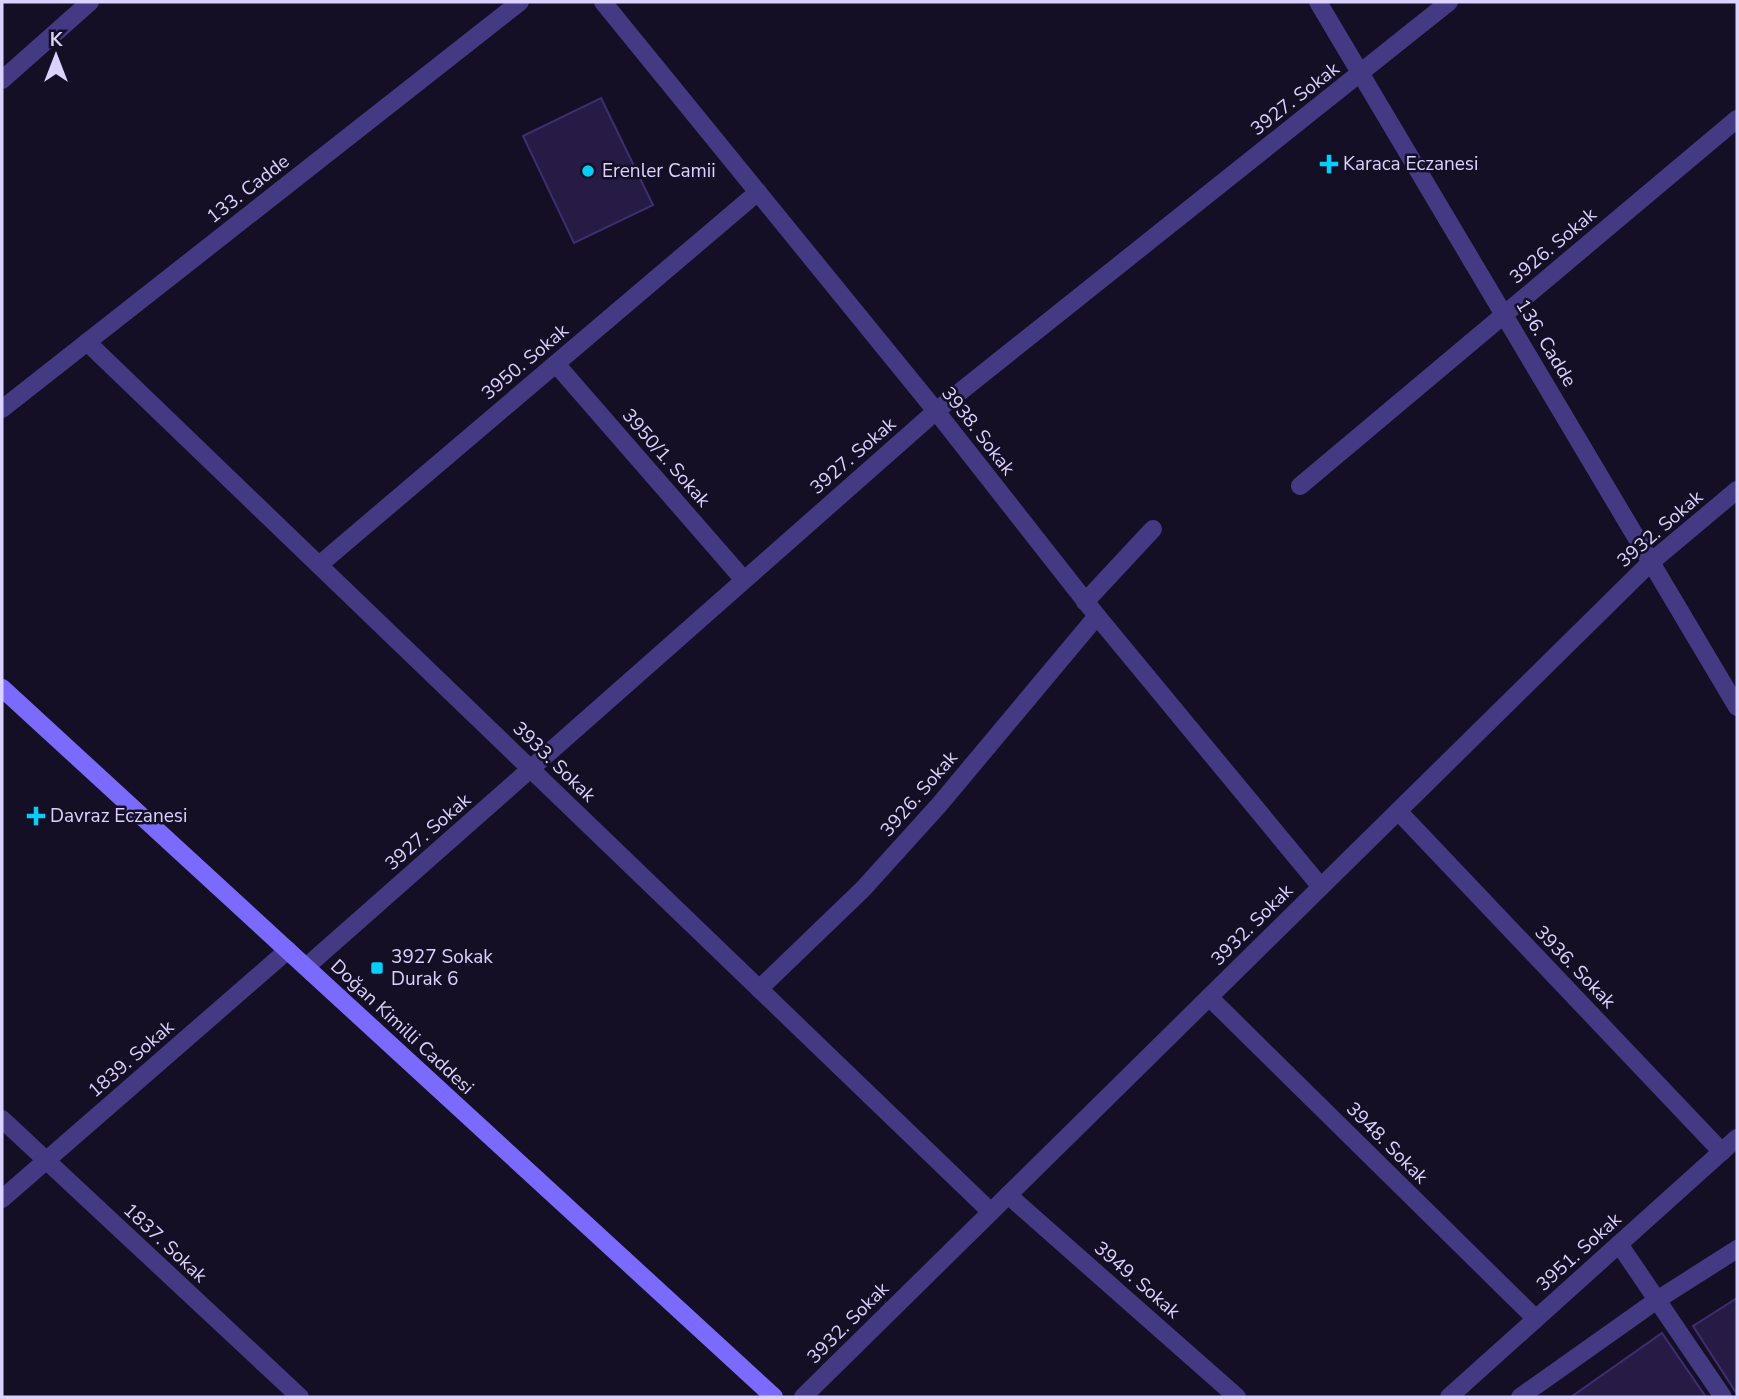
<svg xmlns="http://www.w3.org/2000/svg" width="1739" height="1399" font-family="'Nunito Sans',sans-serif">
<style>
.building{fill:#271b45;stroke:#402d71;stroke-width:2}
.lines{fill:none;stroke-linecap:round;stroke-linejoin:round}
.service{stroke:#433a83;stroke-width:18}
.minor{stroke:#433a83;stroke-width:18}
.tertiary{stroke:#433a83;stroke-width:18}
.secondary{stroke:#7a6afd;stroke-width:18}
.poi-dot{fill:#03cdfa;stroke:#140f24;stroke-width:2.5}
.labels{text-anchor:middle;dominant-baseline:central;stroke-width:5;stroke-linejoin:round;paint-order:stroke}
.street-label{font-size:19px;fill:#dbd2ff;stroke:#140f24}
.poi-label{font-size:19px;fill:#dbd2ff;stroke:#140f24;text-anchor:start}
</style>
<rect width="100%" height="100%" fill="#140f24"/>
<!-- building -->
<g class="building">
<path d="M601 98 653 205 574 243 523 136Z"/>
<path d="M1737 1298V1394L1693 1326Z"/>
<path d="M1662 1333 1706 1397H1571Z"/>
</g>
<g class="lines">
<!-- service -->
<g class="service">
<path d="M2 80 90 2"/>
<path d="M556 364 744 580"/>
<path d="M936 411 1097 616 1321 887"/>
<path d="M1300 486 1737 119"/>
<path d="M319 565 758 192"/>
<path d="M1085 602 1153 529"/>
<path d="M1398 811 1722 1152"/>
<path d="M759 989 863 889 939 805 1097 616"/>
<path d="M1209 997 1536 1319"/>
<path d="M1008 1195 1237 1397"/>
</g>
<!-- minor -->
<g class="minor">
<path d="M603 2 936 411"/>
<path d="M1318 2 1737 707"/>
<path d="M87 342 991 1212"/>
<path d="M2 409 520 2"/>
<path d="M306 967 936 411 1449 2"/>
<path d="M2 1119 300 1397"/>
<path d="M2 1199 288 950"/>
<path d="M1619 1244 1723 1397"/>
<path d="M803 1397 1651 562 1737 490"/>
<path d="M1520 1397 1657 1300 1737 1249"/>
</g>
<!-- tertiary -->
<path class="tertiary" d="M1449 1397 1737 1138"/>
<!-- secondary -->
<path class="secondary" d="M2 688 774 1397"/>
</g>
<!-- markers -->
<g class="poi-dot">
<path d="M1325.5 153.5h7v7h7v7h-7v7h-7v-7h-7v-7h7z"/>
<circle cx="588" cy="171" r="7"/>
<path d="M32.5 805.5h7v7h7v7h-7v7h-7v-7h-7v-7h7z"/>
<rect x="370" y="961" width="14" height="14" rx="3.5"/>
</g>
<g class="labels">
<!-- street labels -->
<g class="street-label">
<text transform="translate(1295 99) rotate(-38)">3927. Sokak</text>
<text transform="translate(248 189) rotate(-38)">133. Cadde</text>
<text transform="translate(1553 246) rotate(-40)">3926. Sokak</text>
<text transform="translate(1546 343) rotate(59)">136. Cadde</text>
<text transform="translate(525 362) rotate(-40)">3950. Sokak</text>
<text transform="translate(978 431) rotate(52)">3938. Sokak</text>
<text transform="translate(853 456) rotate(-41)">3927. Sokak</text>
<text transform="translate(666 458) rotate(49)">3950/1. Sokak</text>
<text transform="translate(1660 529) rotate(-41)">3932. Sokak</text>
<text transform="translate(554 762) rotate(44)">3933. Sokak</text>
<text transform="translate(919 794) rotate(-49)">3926. Sokak</text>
<text transform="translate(428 832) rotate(-41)">3927. Sokak</text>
<text transform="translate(1252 925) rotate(-45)">3932. Sokak</text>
<text transform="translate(1575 967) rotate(46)">3936. Sokak</text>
<text transform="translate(402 1027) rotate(43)">Doğan Kimilli Caddesi</text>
<text transform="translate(131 1059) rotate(-41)">1839. Sokak</text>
<text transform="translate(1387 1143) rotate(45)">3948. Sokak</text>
<text transform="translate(165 1243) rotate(43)">1837. Sokak</text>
<text transform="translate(1579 1252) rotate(-42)">3951. Sokak</text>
<text transform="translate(1137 1280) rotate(41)">3949. Sokak</text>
<text transform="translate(848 1323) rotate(-45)">3932. Sokak</text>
</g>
<!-- poi labels -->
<g class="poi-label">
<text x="1343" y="164">Karaca Eczanesi</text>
<text x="602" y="171">Erenler Camii</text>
<text x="50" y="816">Davraz Eczanesi</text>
<text x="391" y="957">3927 Sokak<tspan x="391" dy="22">Durak 6</tspan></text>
</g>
</g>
<!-- border -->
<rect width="1739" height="1399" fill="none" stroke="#dbd2ff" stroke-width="7"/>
<!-- north arrow -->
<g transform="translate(56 56)" stroke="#140f24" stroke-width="5" paint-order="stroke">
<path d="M0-5L12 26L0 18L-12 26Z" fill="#dbd2ff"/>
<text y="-10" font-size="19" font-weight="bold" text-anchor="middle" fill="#dbd2ff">K</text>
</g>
</svg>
